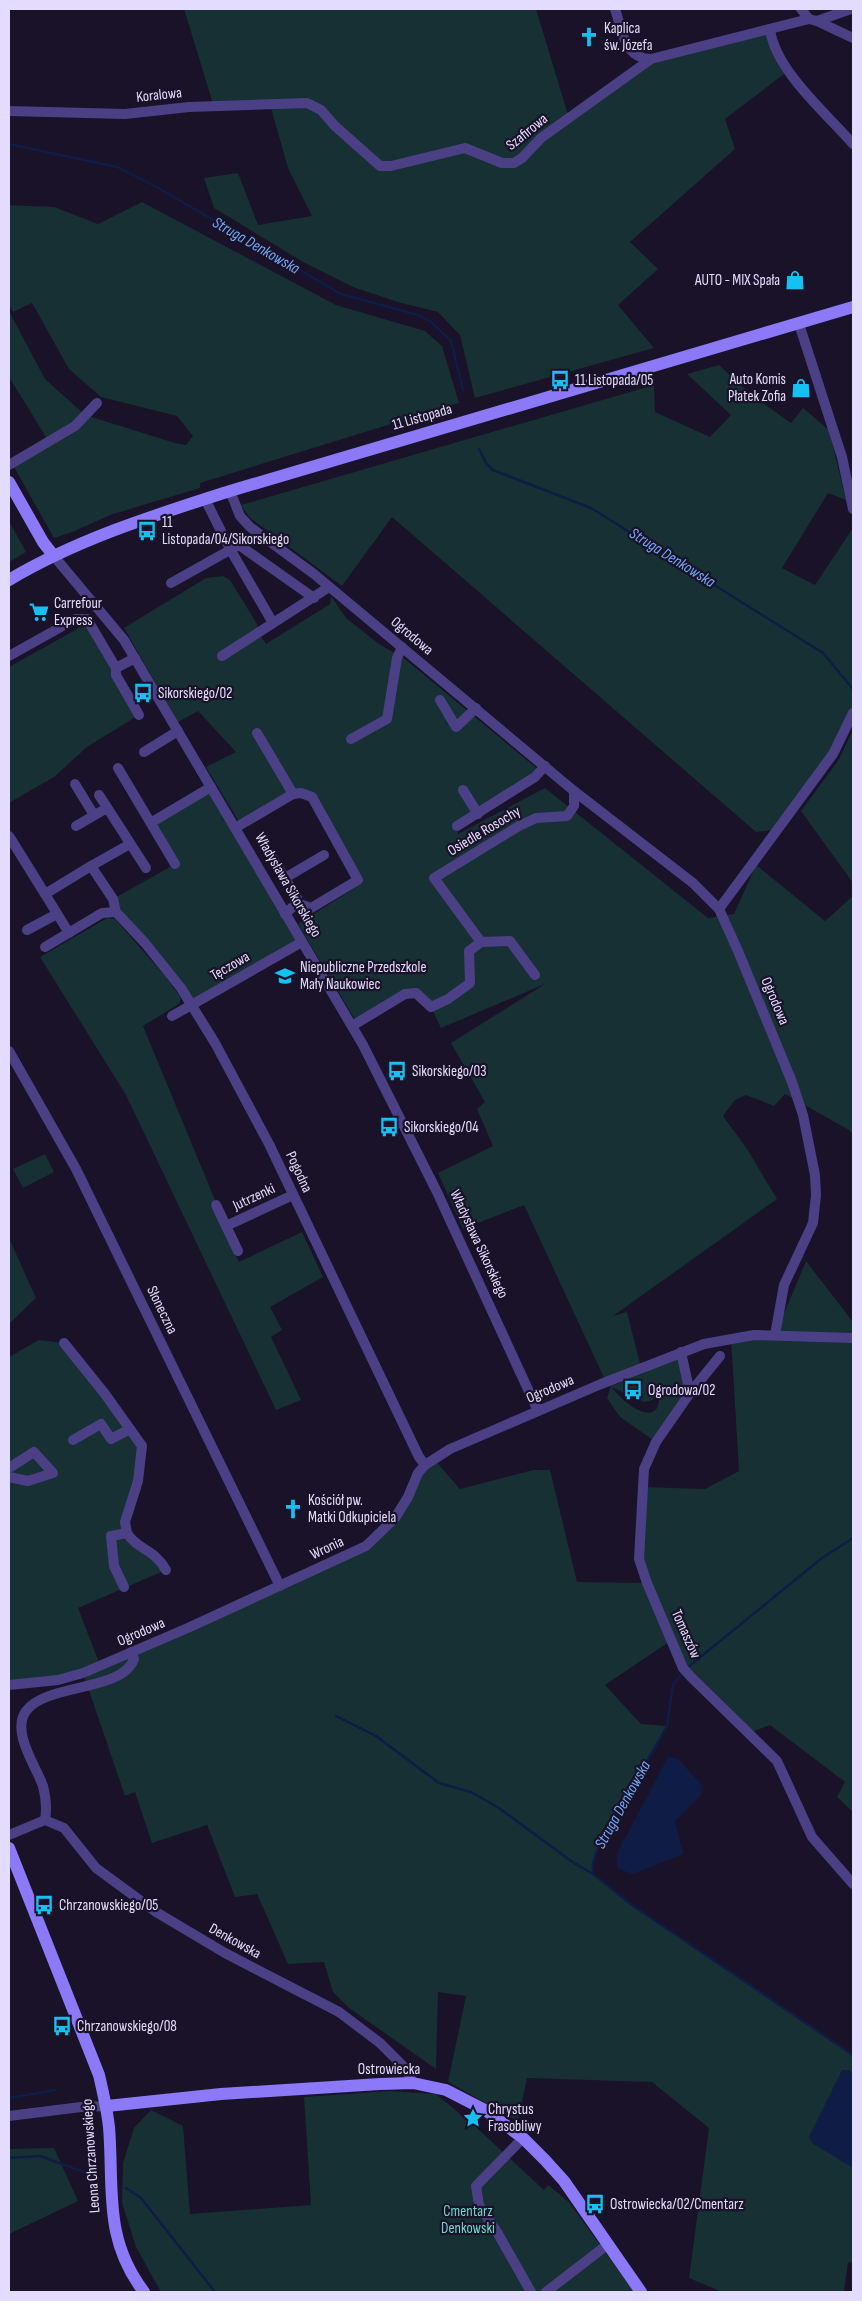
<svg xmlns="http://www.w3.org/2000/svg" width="862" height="2301" font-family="'Sofia Sans Condensed',sans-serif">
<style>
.green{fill:#163033;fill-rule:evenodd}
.water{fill:#0e1c46}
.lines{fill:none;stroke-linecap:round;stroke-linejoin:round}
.stream{stroke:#0e1c46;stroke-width:2.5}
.street{stroke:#4b4085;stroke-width:10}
.secondary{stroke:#8b79f7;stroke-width:12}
.labels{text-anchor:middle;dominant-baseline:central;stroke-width:4.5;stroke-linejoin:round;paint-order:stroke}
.poi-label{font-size:15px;fill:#e4dcfd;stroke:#191229;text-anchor:start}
.street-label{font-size:15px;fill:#e4dcfd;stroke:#191229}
.park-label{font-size:15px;fill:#6bdacc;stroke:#191229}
.water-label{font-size:16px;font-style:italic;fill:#71a9f7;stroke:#191229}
</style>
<rect width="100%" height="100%" fill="#191229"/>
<!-- green -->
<g class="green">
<path d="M184 9H536L569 118 651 59 770 29 788 71 725 119 735 149 630 242 658 269 618 305 654 348 475 398 460 335 438 312 401 303 353 287 303 262 214 208 204 178 238 173 258 225 312 216 288 168 271 108 214 107Z"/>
<path d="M142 202 336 305 425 331 442 346 459 403 200 483V488L110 515 75 531 54 538 14 467 51 445 9 377V311L45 379 85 415 175 443 186 445 193 436 177 416 101 397 69 369 32 303 13 312 9 305V205L54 207 98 224Z"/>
<path d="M719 365 749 393 791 423 803 408 829 430 846 500 828 493 782 568 815 585 853 528V713L833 754 778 829 756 832 392 517 342 586 249 517 241 505 654 385 655 412 710 437 731 415 687 374Z"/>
<path d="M9 521 26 552 9 562Z"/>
<path d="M223 576 230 580 257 624 258 632 266 644 330 604 331 596 346 618 379 644 405 659 540 771 457 826 458 834 545 788 708 918 734 914 756 865 825 921 853 896V1135L849 1130 785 1094 774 1106 746 1095 735 1100 723 1116 747 1149 777 1199 613 1316 627 1312 641 1368 681 1352 690 1393 656 1442 620 1417 607 1398 611 1386 647 1372 641 1368 606 1382 524 1205 463 1229 438 1173 493 1146 477 1109 485 1102 451 1043 545 984 441 1028 431 1007 416 993 357 1023 298 924 364 882 352 886 355 884 312 797 301 793 241 825 206 767 236 752 198 711 178 722 124 628 206 578ZM612 1387C629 1394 642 1411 659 1395 661 1432 621 1402 612 1387Z"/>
<path d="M87 619 139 715 87 747 54 777 9 803V667L77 629Z"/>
<path d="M853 730V883L801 811 838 761Z"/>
<path d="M211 787 302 942 193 1005 113 899 175 864 152 822Z"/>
<path d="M107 918 115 919 165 976 181 998 179 1004 143 1026 215 1200 210 1204 239 1262 302 1232 323 1277 270 1307 282 1330 271 1337 301 1400 276 1410 126 1095 40 957Z"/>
<path d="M45 1154 54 1172 23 1188 13 1169Z"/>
<path d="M9 1238 36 1298 9 1324Z"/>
<path d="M806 1261 853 1322V1812L837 1797 845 1782 770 1725 749 1733 691 1677 672 1640 605 1685 641 1724 667 1726 596 1853 593 1863V1874L632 1905 853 2055V2263L848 2262 844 2292H722L689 2278 709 2128 652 2082 527 2078 518 2121 448 2082 466 1996 438 1992 436 2069 349 2008 333 1992 324 1962 288 1964 257 1894 235 1897 207 1825 152 1843 135 1792 125 1796 83 1673 9 1685V1357L39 1340 64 1343 139 1440 128 1533 166 1570 78 1608 100 1665 372 1542 433 1458 460 1489 533 1470H550L577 1582 646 1583 639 1559 642 1487 705 1489 739 1471 731 1338 775 1335Z"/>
<path d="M390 2091 436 2094 476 2127 544 2190 548 2185 569 2202 634 2292H161L136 2247 122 2203 123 2163 134 2128 151 2110 183 2126 190 2214 311 2205 304 2097Z"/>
<path d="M54 2148 78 2201 9 2234V2149Z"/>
</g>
<!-- water -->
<g class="water">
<path d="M668 1757 677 1758 703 1786 700 1796 675 1821 683 1854 633 1874 618 1869 616 1855Z"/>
<path d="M842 2070H848L853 2073V2168L812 2143 809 2137Z"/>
</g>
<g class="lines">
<!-- stream -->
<g class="stream">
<path d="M9 144 117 167 153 185 341 294 418 315 430 321 451 341 463 390"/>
<path d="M479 449 486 463 493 470 591 508 823 653 853 689"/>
<path d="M687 1668 822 1558 853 1538"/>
<path d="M683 1672 673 1685 667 1726 596 1853 593 1863V1874L632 1905 853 2055"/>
<path d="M336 1716 376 1736 439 1783 471 1792 499 1808 571 1861 593 1874"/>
<path d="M9 2098 56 2090"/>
<path d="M9 2158 40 2156 89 2174"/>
<path d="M126 2188 141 2198 215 2292"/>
</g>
<!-- street -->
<g class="street">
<path d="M615 9C622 29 624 59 651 59L809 19 817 21 851 9"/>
<path d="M801 9 809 19"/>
<path d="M817 21 853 38"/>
<path d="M770 29C775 70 826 113 853 144"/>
<path d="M9 111 125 114 189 107 307 103 321 110 335 126 380 166H391L465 148 502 163H514L522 158 541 138 651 59"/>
<path d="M799 324 842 457 853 509"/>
<path d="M9 465 75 426 97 403"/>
<path d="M230 491 240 516 250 527 314 574 574 791 693 883 719 909 738 951 792 1082 803 1115 815 1175 816 1195 813 1223 784 1285 775 1335"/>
<path d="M205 499 230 549 273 623"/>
<path d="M53 555 124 640 363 1045 437 1192 538 1411"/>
<path d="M171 583 239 545 314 598"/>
<path d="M9 656 75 619H87L116 668 135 658"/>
<path d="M222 656 329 587"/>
<path d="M116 668V675L139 715"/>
<path d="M440 700 456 727 476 708"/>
<path d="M257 733 293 794"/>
<path d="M351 739 387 719 397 658 402 647"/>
<path d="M144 752 178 731"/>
<path d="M118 768 175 864"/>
<path d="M75 784 94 815"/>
<path d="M463 790 478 814"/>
<path d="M99 795 146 868"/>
<path d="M152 822 211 787"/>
<path d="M76 826 107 808"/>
<path d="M457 826 535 777 545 766"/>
<path d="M235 828 293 794 301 793 312 797 358 880 311 908 297 903"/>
<path d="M9 836 45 894 91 866 113 899 116 912 145 943 181 988 215 1043 269 1144 419 1457 425 1465"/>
<path d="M272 857 297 898V903L285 914"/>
<path d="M91 866 130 844"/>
<path d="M285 878 324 855"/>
<path d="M45 894 69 933"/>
<path d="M719 909 833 754 853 713"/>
<path d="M27 930 57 914"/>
<path d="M481 942 434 878 519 826 536 818 567 816 574 806V791"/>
<path d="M45 947 102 913 116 912"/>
<path d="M172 1016 302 942"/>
<path d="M352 1026 405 994 416 993 431 1007 448 999 470 983 469 951 481 942 510 941 535 975"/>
<path d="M9 1051 76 1169 280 1586"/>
<path d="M216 1205 238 1251"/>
<path d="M226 1226 293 1195"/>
<path d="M64 1343 105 1394 142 1446 138 1481 125 1522 127 1533 111 1536 114 1566 124 1587"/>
<path d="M681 1352 690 1393 656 1442 644 1469 639 1559 647 1583 683 1668 691 1677 777 1761 812 1837 853 1884"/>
<path d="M690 1393 720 1356"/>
<path d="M73 1440 101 1424 111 1439 130 1429"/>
<path d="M9 1468 34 1452 53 1473 28 1481 9 1477"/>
<path d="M127 1533C137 1550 154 1548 166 1570"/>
<path d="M9 1685 58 1680 83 1673 190 1627 366 1546 395 1518 408 1497 418 1473 425 1465 450 1449 601 1384 704 1344 754 1335 853 1338"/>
<path d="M45 1820C47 1809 46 1798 43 1786 36 1766 11 1732 26 1711 47 1683 122 1692 134 1659L131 1652"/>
<path d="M9 1835 45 1820 64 1828 96 1868 156 1912 225 1953 339 2012 380 2043 406 2069 413 2083"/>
<path d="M9 2116 81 2107 107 2106"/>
<path d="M523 2138 476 2186 479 2205 497 2232 531 2292"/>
<path d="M546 2292 607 2245"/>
</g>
<!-- secondary -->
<g class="secondary">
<path d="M9 482 43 542 53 555"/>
<path d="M9 580C78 539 155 515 230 491L853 307"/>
<path d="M9 1848 99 2075C103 2092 107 2109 109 2127 114 2189 103 2238 144 2292"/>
<path d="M107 2106 221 2094 380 2084 413 2083 446 2090 485 2110 523 2138 545 2160 564 2181 641 2292"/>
</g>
</g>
<!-- icons -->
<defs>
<symbol id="church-bare" viewBox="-9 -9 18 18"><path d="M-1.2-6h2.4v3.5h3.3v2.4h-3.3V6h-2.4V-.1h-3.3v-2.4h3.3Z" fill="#14c1f2" stroke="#191229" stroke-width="2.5" paint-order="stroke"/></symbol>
<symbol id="shop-bare" viewBox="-9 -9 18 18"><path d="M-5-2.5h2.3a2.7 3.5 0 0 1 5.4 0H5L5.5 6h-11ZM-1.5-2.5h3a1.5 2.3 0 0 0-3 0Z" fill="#14c1f2" stroke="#191229" stroke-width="2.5" paint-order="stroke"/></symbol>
<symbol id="bus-bare" viewBox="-9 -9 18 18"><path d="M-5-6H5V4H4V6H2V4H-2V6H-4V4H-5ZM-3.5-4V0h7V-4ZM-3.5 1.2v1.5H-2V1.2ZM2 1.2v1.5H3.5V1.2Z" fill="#14c1f2" stroke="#191229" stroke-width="2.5" paint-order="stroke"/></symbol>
<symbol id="supermarket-bare" viewBox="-9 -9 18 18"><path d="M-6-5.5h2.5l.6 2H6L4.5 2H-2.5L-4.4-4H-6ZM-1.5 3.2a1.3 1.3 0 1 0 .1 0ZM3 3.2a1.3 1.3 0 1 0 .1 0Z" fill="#14c1f2" stroke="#191229" stroke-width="2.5" paint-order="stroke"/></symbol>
<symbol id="school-bare" viewBox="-9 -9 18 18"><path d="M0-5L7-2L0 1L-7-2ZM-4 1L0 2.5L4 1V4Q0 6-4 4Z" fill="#14c1f2" stroke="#191229" stroke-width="2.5" paint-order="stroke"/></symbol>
<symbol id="sight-bare" viewBox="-9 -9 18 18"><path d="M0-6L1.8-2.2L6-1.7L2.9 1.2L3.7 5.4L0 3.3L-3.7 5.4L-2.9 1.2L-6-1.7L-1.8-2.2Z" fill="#14c1f2" stroke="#191229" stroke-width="2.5" paint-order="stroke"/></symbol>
</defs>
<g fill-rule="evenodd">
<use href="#church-bare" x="575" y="23" width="28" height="28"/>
<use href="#shop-bare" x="781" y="266" width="28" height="28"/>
<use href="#bus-bare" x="546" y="366" width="28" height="28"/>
<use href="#shop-bare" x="787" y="374" width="28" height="28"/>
<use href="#bus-bare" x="133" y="517" width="28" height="28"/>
<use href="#supermarket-bare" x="25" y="598" width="28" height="28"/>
<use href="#bus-bare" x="129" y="679" width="28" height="28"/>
<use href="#school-bare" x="271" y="962" width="28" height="28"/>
<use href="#bus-bare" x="383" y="1057" width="28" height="28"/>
<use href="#bus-bare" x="375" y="1113" width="28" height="28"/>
<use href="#bus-bare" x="619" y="1376" width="28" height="28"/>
<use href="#church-bare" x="279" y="1495" width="28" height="28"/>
<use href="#bus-bare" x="30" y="1891" width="28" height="28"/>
<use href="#bus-bare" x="48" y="2012" width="28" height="28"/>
<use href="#sight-bare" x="459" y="2104" width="28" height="28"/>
<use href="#bus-bare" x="581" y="2190" width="28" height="28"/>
</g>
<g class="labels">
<!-- poi labels -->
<g class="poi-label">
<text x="604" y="28">Kaplica<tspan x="604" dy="17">św. Józefa</tspan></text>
<text x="780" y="280" text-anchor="end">AUTO - MIX Spała</text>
<text x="786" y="379" text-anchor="end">Auto Komis<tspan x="786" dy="17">Płatek Zofia</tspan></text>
<text x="575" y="380">11 Listopada/05</text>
<text x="162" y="522">11<tspan x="162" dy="17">Listopada/04/Sikorskiego</tspan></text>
<text x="54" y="603">Carrefour<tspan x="54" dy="17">Express</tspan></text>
<text x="158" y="693">Sikorskiego/02</text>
<text x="300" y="967">Niepubliczne Przedszkole<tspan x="300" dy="17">Mały Naukowiec</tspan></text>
<text x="412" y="1071">Sikorskiego/03</text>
<text x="404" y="1127">Sikorskiego/04</text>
<text x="648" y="1390">Ogrodowa/02</text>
<text x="308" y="1500">Kościół pw.<tspan x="308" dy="17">Matki Odkupiciela</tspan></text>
<text x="59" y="1905">Chrzanowskiego/05</text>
<text x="77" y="2026">Chrzanowskiego/08</text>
<text x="488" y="2109">Chrystus<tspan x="488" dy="17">Frasobliwy</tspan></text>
<text x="610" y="2204">Ostrowiecka/02/Cmentarz</text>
</g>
<!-- street labels -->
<g class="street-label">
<text transform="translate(159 95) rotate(-6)">Koralowa</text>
<text transform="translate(527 132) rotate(-39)">Szafirowa</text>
<text transform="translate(422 417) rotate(-16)">11 Listopada</text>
<text transform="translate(412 636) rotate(40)">Ogrodowa</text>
<text transform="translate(484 831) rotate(-31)">Osiedle Rosochy</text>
<text transform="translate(288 885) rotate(60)">Władysława Sikorskiego</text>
<text transform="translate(230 966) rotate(-30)">Tęczowa</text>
<text transform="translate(775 1001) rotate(67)">Ogrodowa</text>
<text transform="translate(299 1172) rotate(65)">Pogodna</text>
<text transform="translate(254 1197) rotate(-25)">Jutrzenki</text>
<text transform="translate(479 1244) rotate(65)">Władysława Sikorskiego</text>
<text transform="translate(162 1310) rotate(64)">Słoneczna</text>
<text transform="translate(550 1389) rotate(-23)">Ogrodowa</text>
<text transform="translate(327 1548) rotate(-25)">Wronia</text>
<text transform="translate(141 1632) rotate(-23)">Ogrodowa</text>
<text transform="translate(686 1634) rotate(66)">Tomaszów</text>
<text transform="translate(235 1941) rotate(29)">Denkowska</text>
<text x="389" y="2069">Ostrowiecka</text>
<text transform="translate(91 2156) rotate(-94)">Leona Chrzanowskiego</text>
</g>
<!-- park labels -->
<g class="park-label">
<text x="468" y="2211">Cmentarz<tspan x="468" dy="17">Denkowski</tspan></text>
</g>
<!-- water labels -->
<g class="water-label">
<text transform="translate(256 246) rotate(30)">Struga Denkowska</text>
<text transform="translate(672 558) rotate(32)">Struga Denkowska</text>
<text transform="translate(623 1805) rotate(-61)">Struga Denkowska</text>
</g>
</g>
<!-- border -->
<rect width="862" height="2301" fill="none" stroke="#e4dcfd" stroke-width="20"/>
</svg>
